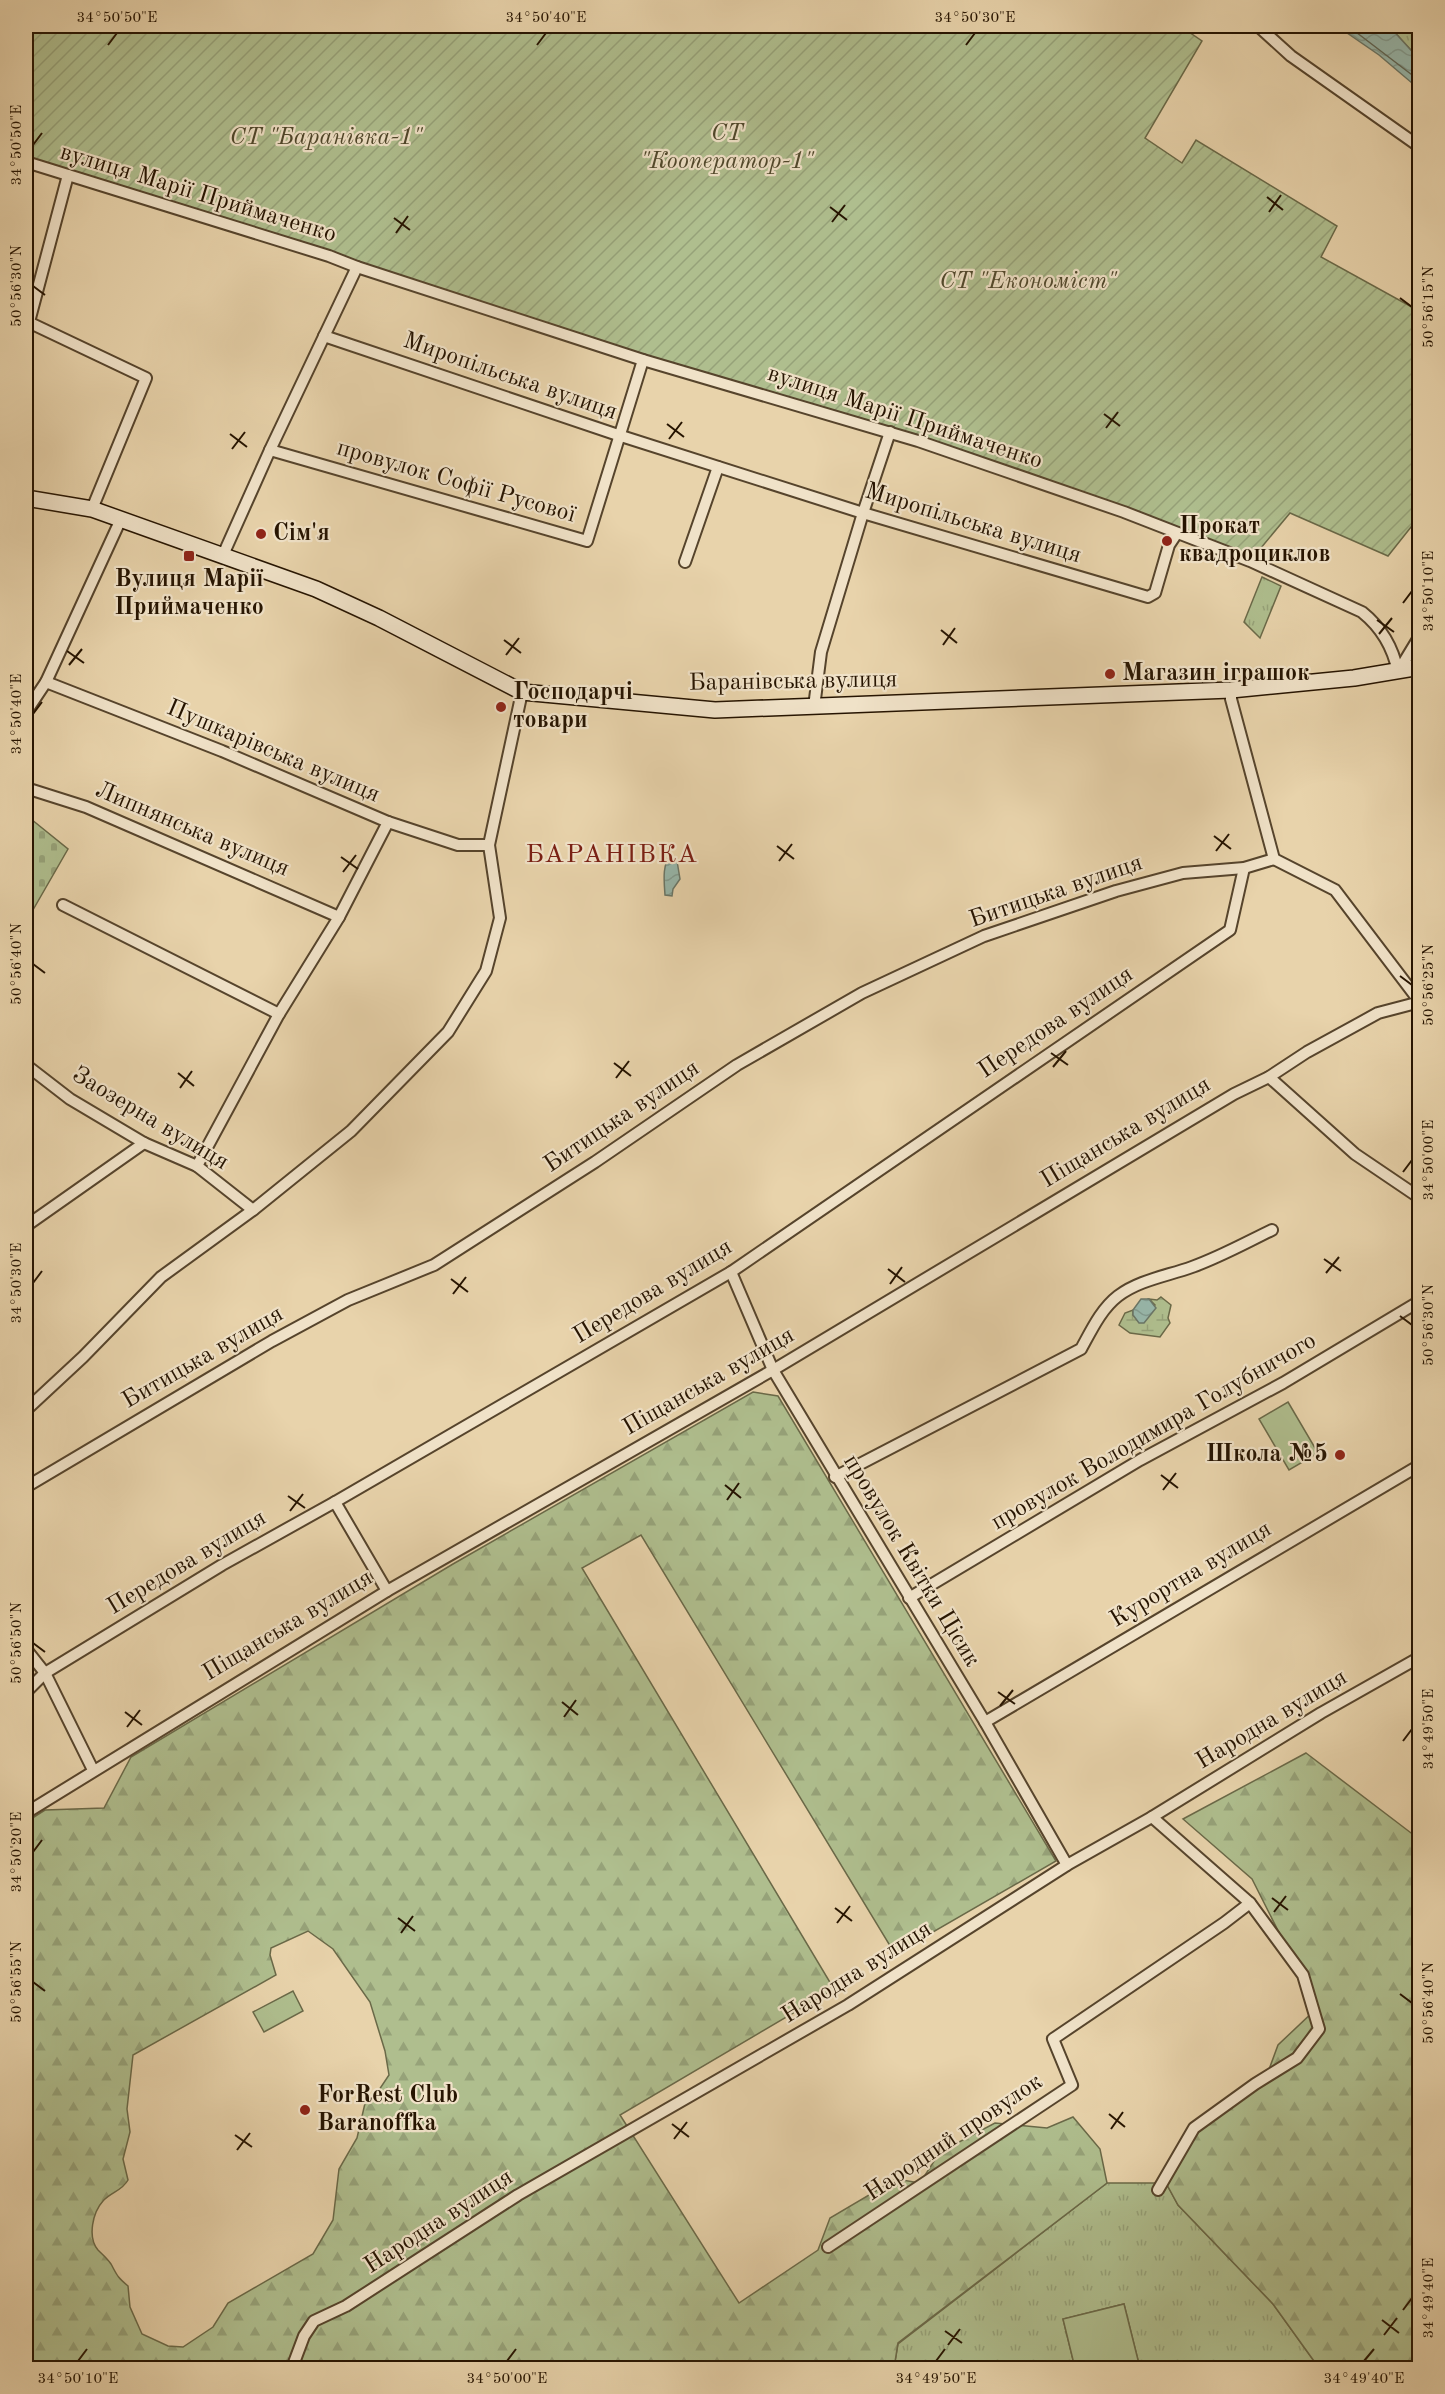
<svg xmlns="http://www.w3.org/2000/svg" width="1445" height="2394" font-family="'Old Standard TT',serif">
<style>
.grass{fill:url(#grass-tufts);stroke:#6a6948;stroke-width:1.5}
.forest{fill:url(#forest-firs);stroke:#6a6948;stroke-width:1.5;fill-rule:evenodd}
.wetland{fill:url(#wetland-marsh);stroke:#6a6948;stroke-width:1.5}
.cemetery{fill:url(#cemetery-stones);stroke:#6a6948;stroke-width:1.5}
.garden{fill:url(#garden-furrows);stroke:#6a6948;stroke-width:1.5}
.pitch{fill:#afbe8e;stroke:#6a6948;stroke-width:1.5}
.water{fill:url(#water-waves);stroke:#6a7667;stroke-width:1.5}
.lines{fill:none;stroke-linecap:round;stroke-linejoin:round}
.shore{stroke:#5e6656;stroke-width:1.5}
.minor-casing{stroke:#56442c;stroke-width:14}
.secondary-casing{stroke:#261401;stroke-width:18}
.minor{stroke:#f0e2c8;stroke-width:10}
.secondary{stroke:#f0e2c8;stroke-width:15}
.ticks{fill:none;stroke:#261401;stroke-width:2}
.poi-dot{fill:#8f2418;stroke:#f0e2c8;stroke-width:2}
.labels{text-anchor:middle;dominant-baseline:central;stroke-width:4.5;stroke-linejoin:round;paint-order:stroke}
.park-label{font-size:24px;font-style:italic;fill:#4f472b;stroke:#f0e2c8}
.street-label{font-size:24px;fill:#261401;stroke:#f0e2c8}
.poi-label{font-size:24px;font-weight:bold;fill:#261401;stroke:#f0e2c8;text-anchor:start}
.neighbourhood-label{font-size:26px;letter-spacing:1.5px;fill:#7a1f14;stroke:#f0e2c8}
.neatline{fill:none;stroke:#261401;stroke-width:2}
.ticks-label{font-size:15px;text-anchor:middle;fill:#261401}
</style>
<defs>
<pattern id="grass-tufts" width="24" height="20" patternUnits="userSpaceOnUse" patternTransform="scale(1.5)"><rect width="24" height="20" fill="#afbe8e"/><path d="M3 7l-1-3M5 7V3M7 7l1-3M15 17l-1-3M17 17v-4M19 17l1-3" fill="none" stroke="#96a279"/></pattern>
<pattern id="forest-firs" width="22" height="20" patternUnits="userSpaceOnUse" patternTransform="scale(1.5)"><rect width="22" height="20" fill="#afbe8e"/><path d="M5 1l3.5 6h-7zM16 11l3.5 6h-7z" fill="#96a279"/></pattern>
<pattern id="wetland-marsh" width="20" height="14" patternUnits="userSpaceOnUse" patternTransform="scale(1.5)"><rect width="20" height="14" fill="#afbe8e"/><path d="M1 5h8M5 5V1M11 12h8M15 12V8" fill="none" stroke="#96a279"/></pattern>
<pattern id="cemetery-stones" width="16" height="16" patternUnits="userSpaceOnUse" patternTransform="scale(1.5)"><rect width="16" height="16" fill="#afbe8e"/><path d="M2 7V4a2 2 0 0 1 4 0v3zM10 15v-3a2 2 0 0 1 4 0v3z" fill="#96a279"/></pattern>
<pattern id="garden-furrows" width="10" height="10" patternUnits="userSpaceOnUse" patternTransform="scale(1.5)"><rect width="10" height="10" fill="#afbe8e"/><path d="M-1 1l2-2M0 10L10 0M9 11l2-2" fill="none" stroke="#96a279"/></pattern>
<pattern id="water-waves" width="16" height="10" patternUnits="userSpaceOnUse" patternTransform="scale(1.5)"><rect width="16" height="10" fill="#97b7ab"/><path d="M0 5q4-4 8 0t8 0" fill="none" stroke="#829c91"/></pattern>
</defs>
<rect width="100%" height="100%" fill="#e8d3ab"/>
<filter id="stains"><feTurbulence type="fractalNoise" baseFrequency=".00333" numOctaves="4"/><feColorMatrix values="0 0 0 0 .2 0 0 0 0 .09 0 0 0 0 .02 0 0 0 .5 -.17"/></filter>
<radialGradient id="worn" r=".72"><stop offset=".6" stop-color="#630" stop-opacity="0"/><stop offset="1" stop-color="#630" stop-opacity=".3"/></radialGradient>
<!-- grass -->
<g class="grass">
<path d="M1389 26H1419V59Z"/>
<path d="M1262 577 1281 586 1260 638 1244 622Z"/>
<path d="M1107 2183H1166L1178 2205 1273 2304 1319 2368H1140L1124 2304 1063 2319 1075 2368H894L898 2344Z"/>
</g>
<!-- forest -->
<g class="forest">
<path d="M753 1392 778 1396 1056 1861 895 1954 641 1535 582 1568 834 1989 620 2115 739 2303 818 2250 830 2218 896 2179 920 2183 940 2152 995 2123 1047 2128 1073 2117 1100 2149 1107 2183 898 2343 894 2368H26V1822L45 1810 104 1808 131 1757 453 1564ZM308 1931 333 1949 370 2002 385 2051 389 2075 377 2093 366 2099 357 2138 339 2169 333 2220 313 2254 228 2303 213 2327 183 2347 168 2346 142 2334 130 2307 128 2286C117 2277 117 2275 111 2264 107 2258 102 2254 98 2250 87 2237 93 2212 103 2201 111 2192 122 2191 128 2180L123 2159 130 2132 127 2109 133 2055 276 1975 270 1955 271 1948Z"/>
<path d="M1306 1753 1419 1839V2368H1319L1273 2304 1178 2205 1166 2183 1198 2130 1264 2083 1278 2045 1317 2008 1252 1879 1183 1819Z"/>
</g>
<!-- wetland -->
<path class="wetland" d="M1161 1297 1171 1305 1168 1318 1170 1323 1160 1337 1130 1333 1119 1325 1125 1313 1133 1310V1315L1138 1321 1155 1305 1149 1299 1157 1300Z"/>
<!-- cemetery -->
<path class="cemetery" d="M26 815 68 849 26 922Z"/>
<!-- garden -->
<path class="garden" d="M26 26H1180L1202 41 1145 138 1182 163 1196 140 1337 226 1321 257 1419 311V517L1388 556 1290 513 1250 561 1124 512 26 162Z"/>
<!-- pitch -->
<g class="pitch">
<path d="M1288 1402 1318 1453 1289 1470 1259 1419Z"/>
<path d="M293 1991 303 2011 264 2032 253 2012Z"/>
<path d="M1124 2304 1140 2368H1075L1063 2319Z"/>
</g>
<!-- water -->
<g class="water">
<path d="M1337 26H1389L1419 59V89L1379 55Z"/>
<path d="M671 854 677 861 680 879 673 889 672 896 665 895C664 880 662 865 671 854Z"/>
<path d="M1141 1299H1149L1156 1308 1144 1323H1139L1133 1315V1310Z"/>
</g>
<g class="lines">
<!-- shore -->
<path class="shore" d="M1348 26 1420 81"/>
<defs>
<g id="minor">
<path d="M1258 26 1291 56 1420 147"/>
<path d="M26 162 329 256 357 267 643 360 918 441 1124 512 1250 561 1362 612C1382 628 1393 647 1398 672"/>
<path d="M26 321 146 378 92 509"/>
<path d="M29 322 68 175"/>
<path d="M324 336 618 435 863 513 1148 597 1155 593 1169 545 1177 533"/>
<path d="M270 450 587 541 643 360"/>
<path d="M223 555 270 450 357 267"/>
<path d="M685 562 718 467"/>
<path d="M1398 672 1418 639"/>
<path d="M46 682 222 751 388 822 458 845H489"/>
<path d="M1231 690V699L1274 859 1335 890 1420 1002"/>
<path d="M814 707 821 652 863 513 890 432"/>
<path d="M26 712 46 682 121 519"/>
<path d="M26 788 86 807 339 917"/>
<path d="M63 905 279 1014"/>
<path d="M26 1065 70 1099 144 1143 197 1166 253 1210"/>
<path d="M1269 1077 1355 1154 1420 1198"/>
<path d="M197 1166 279 1014 339 917 388 822"/>
<path d="M26 1226 144 1143"/>
<path d="M731 1272 773 1370 985 1722 1067 1865"/>
<path d="M26 1410 83 1357 161 1277 253 1210 351 1131 448 1032 486 971 500 918 489 845 522 692"/>
<path d="M835 1477 1081 1349C1091 1331 1101 1309 1118 1296 1139 1280 1167 1276 1192 1267 1220 1257 1245 1243 1272 1230"/>
<path d="M26 1487 272 1341 348 1300 434 1265 595 1162 737 1065 862 993 984 936 1116 891 1183 873 1244 868 1274 859"/>
<path d="M335 1502 387 1591"/>
<path d="M909 1598 1140 1460 1283 1383 1420 1301"/>
<path d="M26 1649 45 1673 93 1770"/>
<path d="M26 1692 45 1673 222 1565 335 1502 731 1272 1230 930 1244 868"/>
<path d="M985 1722 1420 1465"/>
<path d="M26 1813 387 1591 773 1370 1234 1094 1269 1077 1307 1052 1378 1013 1420 1002"/>
<path d="M1152 1817 1250 1903 1303 1975 1319 2029 1297 2058 1255 2084 1194 2128 1158 2190"/>
<path d="M828 2247 1072 2085 1053 2039 1224 1923 1250 1903"/>
<path d="M292 2368 304 2336 314 2321 346 2306 518 2195 848 2005 1067 1865 1152 1817 1321 1713 1420 1657"/>
</g>
<path id="secondary" d="M26 498 92 509 316 589 379 618 522 692 715 710 1231 690 1354 678 1420 667"/>
</defs>
<!-- minor casing -->
<use href="#minor" class="minor-casing"/>
<!-- secondary casing -->
<use href="#secondary" class="secondary-casing"/>
<!-- minor -->
<use href="#minor" class="minor"/>
<!-- secondary -->
<use href="#secondary" class="secondary"/>
</g>
<!-- ticks -->
<path class="ticks" d="M108 45 117 33M537 45 546 33M966 45 975 33M33 145 42 133M1267 197 1283 210M830 207 847 220M1269 212 1281 195M394 218 410 230M832 222 845 205M396 233 408 216M33 286 45 295M1400 298 1412 307M1104 414 1120 426M667 424 684 437M1106 428 1118 412M230 434 247 447M669 439 682 422M232 449 245 432M1403 603 1412 591M1377 620 1394 632M941 630 957 643M1379 634 1392 618M504 640 521 653M943 645 955 628M67 651 84 663M506 655 519 638M69 665 82 649M33 714 42 702M1214 836 1231 849M777 846 794 859M1216 851 1229 834M341 857 358 869M779 861 792 844M343 872 356 855M33 964 45 973M1400 976 1412 985M1051 1053 1068 1065M614 1063 631 1076M1053 1067 1066 1051M178 1073 194 1086M616 1078 629 1061M180 1088 192 1071M1403 1172 1412 1160M1324 1259 1341 1271M888 1269 905 1282M1326 1273 1339 1257M451 1279 468 1292M33 1283 42 1271M890 1284 902 1267M453 1294 466 1277M1400 1316 1412 1325M1161 1475 1178 1488M725 1485 741 1498M1163 1490 1176 1473M288 1496 305 1508M727 1500 739 1483M290 1511 303 1494M33 1643 45 1652M998 1692 1015 1704M562 1702 578 1715M1000 1706 1013 1690M125 1712 142 1725M564 1717 576 1700M127 1727 140 1710M1403 1741 1412 1729M33 1852 42 1840M1272 1898 1288 1910M835 1908 852 1921M1274 1912 1286 1896M398 1918 415 1931M837 1923 850 1906M401 1933 413 1916M33 1982 45 1991M1400 1994 1412 2003M1109 2114 1125 2127M672 2124 689 2137M1111 2129 1123 2112M235 2135 252 2147M674 2139 687 2122M237 2150 250 2133M1403 2310 1412 2298M1382 2320 1399 2333M945 2331 962 2343M1384 2335 1397 2318M948 2345 960 2329M78 2361 87 2349M507 2361 516 2349M936 2361 945 2349M1364 2361 1374 2349"/>
<!-- markers -->
<g class="poi-dot">
<circle cx="261" cy="534" r="6"/>
<circle cx="1167" cy="541" r="6"/>
<rect x="183" y="550" width="12" height="12" rx="3"/>
<circle cx="1110" cy="674" r="6"/>
<circle cx="501" cy="707" r="6"/>
<circle cx="1340" cy="1455" r="6"/>
<circle cx="305" cy="2110" r="6"/>
</g>
<g class="labels">
<!-- park labels -->
<g class="park-label">
<text x="727" y="134">СТ<tspan x="727" dy="28">"Кооператор-1"</tspan></text>
<text x="326" y="138">СТ "Баранівка-1"</text>
<text x="1028" y="282">СТ "Економіст"</text>
</g>
<!-- street labels -->
<g class="street-label">
<text transform="translate(198 194) rotate(17)">вулиця Марії Приймаченко</text>
<text transform="translate(510 377) rotate(19)">Миропільська вулиця</text>
<text transform="translate(905 418) rotate(18)">вулиця Марії Приймаченко</text>
<text transform="translate(456 482) rotate(16)">провулок Софії Русової</text>
<text transform="translate(973 524) rotate(17)">Миропільська вулиця</text>
<text transform="translate(793 682) rotate(-1)">Баранівська вулиця</text>
<text transform="translate(273 752) rotate(23)">Пушкарівська вулиця</text>
<text transform="translate(192 830) rotate(23)">Липнянська вулиця</text>
<text transform="translate(1056 892) rotate(-19)">Битицька вулиця</text>
<text transform="translate(1056 1023) rotate(-34)">Передова вулиця</text>
<text transform="translate(622 1117) rotate(-34)">Битицька вулиця</text>
<text transform="translate(150 1119) rotate(31)">Заозерна вулиця</text>
<text transform="translate(1126 1133) rotate(-31)">Піщанська вулиця</text>
<text transform="translate(653 1292) rotate(-31)">Передова вулиця</text>
<text transform="translate(203 1358) rotate(-30)">Битицька вулиця</text>
<text transform="translate(709 1382) rotate(-30)">Піщанська вулиця</text>
<text transform="translate(1154 1432) rotate(-30)">провулок Володимира Голубничого</text>
<text transform="translate(911 1561) rotate(59)">провулок Квітки Цісик</text>
<text transform="translate(187 1563) rotate(-31)">Передова вулиця</text>
<text transform="translate(1191 1575) rotate(-31)">Курортна вулиця</text>
<text transform="translate(288 1626) rotate(-31)">Піщанська вулиця</text>
<text transform="translate(1272 1720) rotate(-31)">Народна вулиця</text>
<text transform="translate(857 1973) rotate(-32)">Народна вулиця</text>
<text transform="translate(954 2138) rotate(-34)">Народний провулок</text>
<text transform="translate(439 2222) rotate(-33)">Народна вулиця</text>
</g>
<!-- poi labels -->
<g class="poi-label">
<text x="1179" y="527">Прокат<tspan x="1179" dy="28">квадроциклов</tspan></text>
<text x="273" y="534">Сім'я</text>
<text x="189" y="580" text-anchor="middle">Вулиця Марії<tspan x="189" dy="28">Приймаченко</tspan></text>
<text x="1122" y="674">Магазин іграшок</text>
<text x="513" y="693">Господарчі<tspan x="513" dy="28">товари</tspan></text>
<text x="1328" y="1455" text-anchor="end">Школа №5</text>
<text x="317" y="2096">ForRest Club<tspan x="317" dy="28">Baranoffka</tspan></text>
</g>
<!-- neighbourhood labels -->
<g class="neighbourhood-label">
<text x="612" y="855">БАРАНІВКА</text>
</g>
</g>
<!-- margin -->
<rect width="1445" height="2394" fill="none" stroke="#e8d3ab" stroke-width="66"/>
<rect x="33" y="33" width="1379" height="2328" class="neatline"/>
<g class="ticks-label">
<text x="117" y="22">34°50'50"E</text>
<text x="546" y="22">34°50'40"E</text>
<text x="975" y="22">34°50'30"E</text>
<text transform="translate(16 145) rotate(-90)" y="5">34°50'50"E</text>
<text transform="translate(16 286) rotate(-90)" y="5">50°56'30"N</text>
<text transform="translate(1428 307) rotate(-90)" y="5">50°56'15"N</text>
<text transform="translate(1428 591) rotate(-90)" y="5">34°50'10"E</text>
<text transform="translate(16 714) rotate(-90)" y="5">34°50'40"E</text>
<text transform="translate(16 964) rotate(-90)" y="5">50°56'40"N</text>
<text transform="translate(1428 985) rotate(-90)" y="5">50°56'25"N</text>
<text transform="translate(1428 1160) rotate(-90)" y="5">34°50'00"E</text>
<text transform="translate(16 1283) rotate(-90)" y="5">34°50'30"E</text>
<text transform="translate(1428 1325) rotate(-90)" y="5">50°56'30"N</text>
<text transform="translate(16 1643) rotate(-90)" y="5">50°56'50"N</text>
<text transform="translate(1428 1729) rotate(-90)" y="5">34°49'50"E</text>
<text transform="translate(16 1852) rotate(-90)" y="5">34°50'20"E</text>
<text transform="translate(16 1982) rotate(-90)" y="5">50°56'55"N</text>
<text transform="translate(1428 2003) rotate(-90)" y="5">50°56'40"N</text>
<text transform="translate(1428 2298) rotate(-90)" y="5">34°49'40"E</text>
<text x="78" y="2383">34°50'10"E</text>
<text x="507" y="2383">34°50'00"E</text>
<text x="936" y="2383">34°49'50"E</text>
<text x="1364" y="2383">34°49'40"E</text>
</g>
<rect width="100%" height="100%" filter="url(#stains)"/>
<rect width="100%" height="100%" fill="url(#worn)"/>
</svg>
